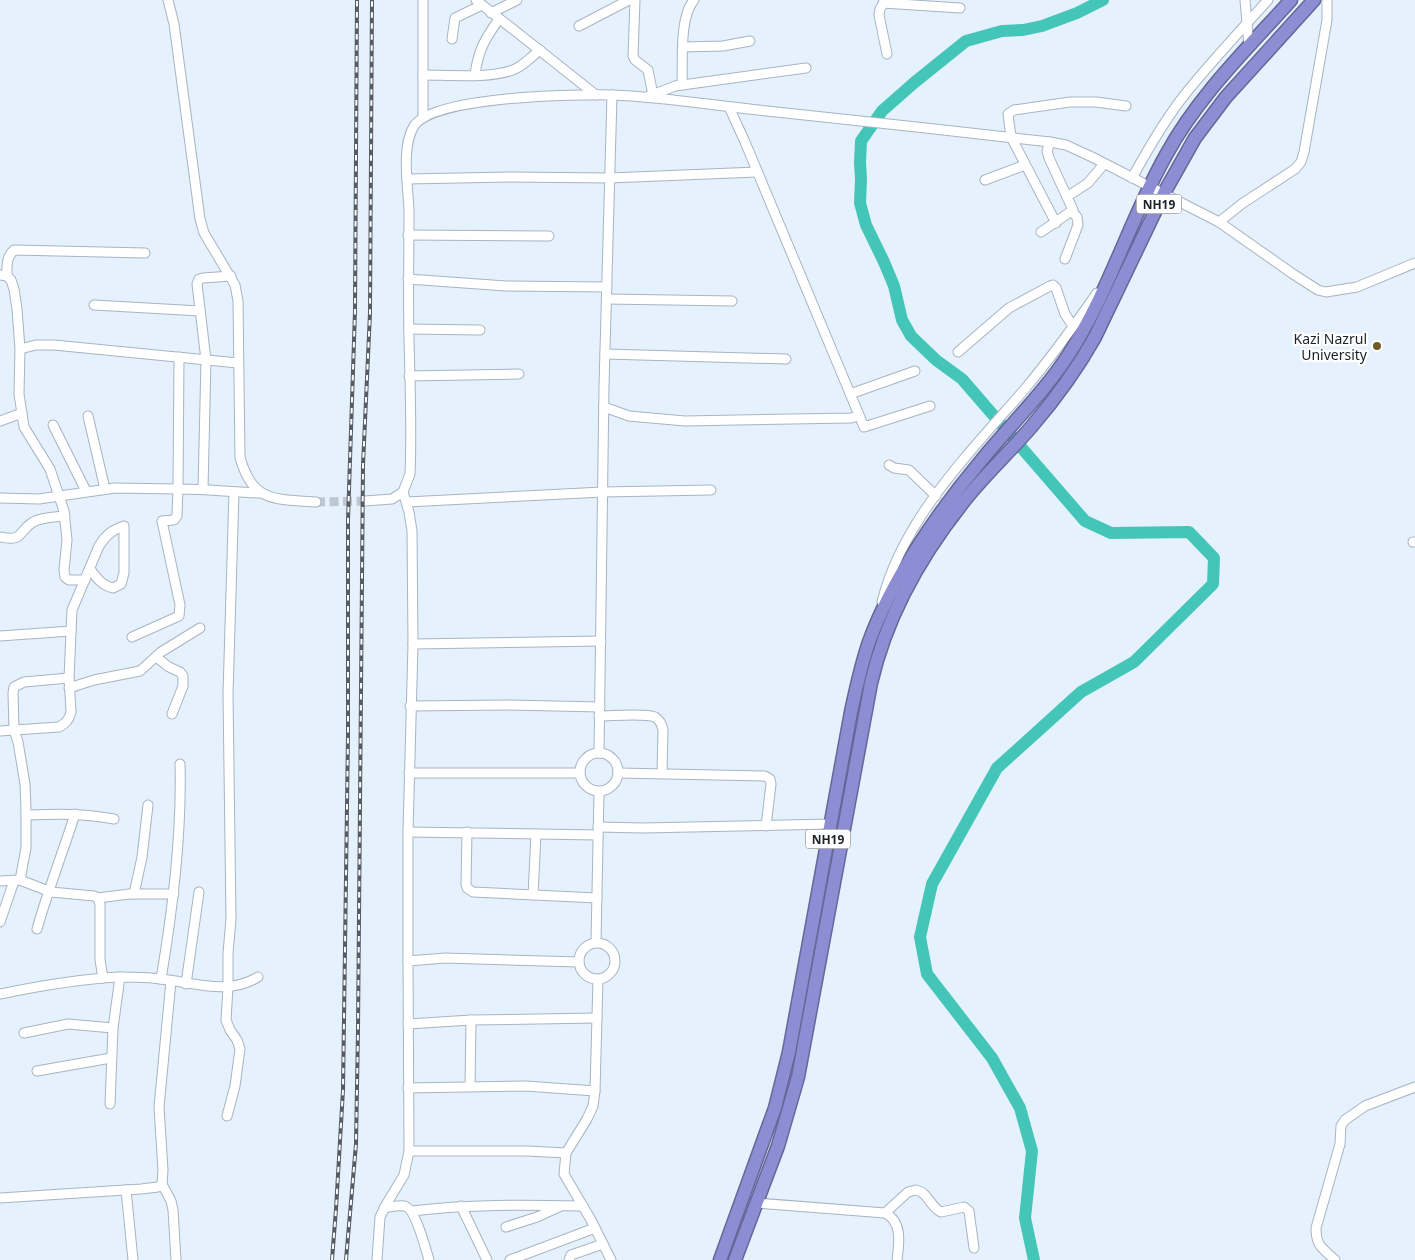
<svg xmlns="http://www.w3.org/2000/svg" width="1415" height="1260" font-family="'Noto Sans',sans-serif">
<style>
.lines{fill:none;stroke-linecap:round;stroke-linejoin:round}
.river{stroke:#43c6b7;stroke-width:12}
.minor-tunnel{stroke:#bec7d3;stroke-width:9;stroke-dasharray:9 4.5;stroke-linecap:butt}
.minor-casing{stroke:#a7b4c2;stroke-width:11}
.highway-casing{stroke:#656797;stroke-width:15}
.minor{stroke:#fff;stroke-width:9}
.highway{stroke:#8d8dd4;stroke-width:12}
.rail-casing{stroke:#565c64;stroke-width:4}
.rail{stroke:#fff;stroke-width:2;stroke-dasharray:5.5;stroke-linecap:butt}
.poi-dot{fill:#705a2a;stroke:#fff;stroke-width:2}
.labels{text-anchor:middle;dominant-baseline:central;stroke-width:4.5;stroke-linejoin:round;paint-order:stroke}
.shield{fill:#fff;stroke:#606467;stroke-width:1}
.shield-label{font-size:12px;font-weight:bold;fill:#1c2126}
.poi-label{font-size:14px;fill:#1c2126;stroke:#fff;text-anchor:end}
</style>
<rect width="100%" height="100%" fill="#e6f1fe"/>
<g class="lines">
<!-- river -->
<path class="river" d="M1034 1260 1025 1218 1032 1151 1020 1108 992 1058 927 974 920 937 932 884 997 768 1081 692 1134 662 1213 584 1214 558 1189 532 1111 533 1085 521 962 379 936 360 911 336 902 320 894 286 884 262 866 225 860 203 861 179 860 163 861 141 882 111 915 82 966 41 1002 31 1023 30 1042 26 1077 13 1103 0"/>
<!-- minor-tunnel -->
<path class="minor-tunnel" d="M316 502 365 501"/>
<defs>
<g id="minor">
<path d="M168 0 174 24 200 219 204 233 235 285 238 301 240 457C252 503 276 499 316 502"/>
<path d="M423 0V118"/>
<path d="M476 0 596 95"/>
<path d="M635 0 633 56 635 60 648 70 653 95"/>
<path d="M886 0 880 9 879 15 887 54"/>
<path d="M1245 0 1249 46"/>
<path d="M883 3 960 8"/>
<path d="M491 13 517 0"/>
<path d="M579 26 629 0"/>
<path d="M452 39 455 18 482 5"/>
<path d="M683 47 723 46 750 41"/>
<path d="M423 75C448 75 493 79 515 69 524 65 532 56 540 50"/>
<path d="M475 75C478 50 485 39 499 19"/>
<path d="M682 85C683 62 679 17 694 0"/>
<path d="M647 97 675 86 806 68"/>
<path d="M729 107 745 142 864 427 930 406"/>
<path d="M1132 178C1148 149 1165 119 1186 93 1212 61 1240 31 1268 0"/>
<path d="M407 179 510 177 609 178 757 172"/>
<path d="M985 180 1025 165"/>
<path d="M1068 196 1088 183 1104 164"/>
<path d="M1219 222 1243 203 1295 169 1301 162 1304 152 1327 20V0"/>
<path d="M1056 223 1011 137 1008 114 1014 110 1070 102H1096L1126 106"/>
<path d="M1041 232 1073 210 1049 158 1047 151 1050 142"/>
<path d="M408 235 549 236"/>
<path d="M1065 259 1078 225 1077 217 1072 212"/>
<path d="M0 275 7 276 11 280 14 289 17 309 20 349 19 394 24 427 50 469 64 511 67 540 64 570 65 577 69 580H85"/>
<path d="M7 276C7 266 6 257 14 250L145 253"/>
<path d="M408 279 506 286 607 287"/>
<path d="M607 299 732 301"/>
<path d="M94 305 200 311"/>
<path d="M409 329 480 330"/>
<path d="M20 349 36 345H54L238 363"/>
<path d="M958 352 1009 308 1050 286 1053 285 1056 288 1065 314 1073 326"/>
<path d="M605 354 786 359"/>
<path d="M409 376 519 374"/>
<path d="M850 394 915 371"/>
<path d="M604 407 629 416 685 421 851 418 858 416"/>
<path d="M88 416 105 489"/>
<path d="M0 421 22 413"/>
<path d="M53 425 86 491"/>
<path d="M889 465 894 468 909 470 936 496"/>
<path d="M203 489 206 360 197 284 199 279 203 278 231 276"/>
<path d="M0 498 39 499 115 488 178 489 179 357"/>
<path d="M365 501 392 499 403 492 410 474C412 429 410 384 409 339 408 296 409 253 409 210 408 186 401 147 414 126 433 96 578 94 613 95 665 97 716 106 767 111 861 121 956 131 1050 142L1066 145 1092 157 1219 222 1293 274 1318 290 1326 292 1357 287 1415 263"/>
<path d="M407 502 603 492 711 490"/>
<path d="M0 537C24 542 17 532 33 522 42 517 55 517 65 516"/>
<path d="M1413 542H1415"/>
<path d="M882 602C902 520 970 452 1024 390 1050 359 1074 326 1097 293"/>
<path d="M0 636 71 631"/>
<path d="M132 637 179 616 180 605 162 521 174 520 177 516 178 489C206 489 233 492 260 493"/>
<path d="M413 644 601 641"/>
<path d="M156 657 169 667 180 672 183 676V686L172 714"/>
<path d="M69 688 94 680 140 671 161 652 200 628"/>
<path d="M410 706 509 705 600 707"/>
<path d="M599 716C612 716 645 713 655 717 660 720 662 725 663 730L662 773"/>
<path d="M0 731 59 727C66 723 69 720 71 712L69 678 72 610 99 546C106 535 112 530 124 526V573L121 584 113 588C101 585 97 578 90 569"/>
<circle cx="599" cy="772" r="19"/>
<path d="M599 753 604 386 612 95"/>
<path d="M409 773H580"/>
<path d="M618 773 765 776 770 779 771 784 766 826"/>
<path d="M26 815C56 814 84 813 114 819"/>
<path d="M598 827 643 828 830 824"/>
<path d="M408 832 597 835"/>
<path d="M467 832 466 884 467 888 473 892 597 898"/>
<path d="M20 880 51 892 94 896 98 898 100 904V960L103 978"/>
<path d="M0 881 20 880 26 848V810L25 784 18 742 14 730 13 693 14 687 24 682 69 678"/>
<path d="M134 894 142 857 148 805"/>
<path d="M533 895 536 834"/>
<path d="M98 898 129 894H174"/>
<path d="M0 922 14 881"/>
<path d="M37 929C48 890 63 852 75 814"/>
<path d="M596 942 599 792"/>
<circle cx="597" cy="961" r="18"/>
<path d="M408 961 445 958 579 962"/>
<path d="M161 979C173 908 182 836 180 764"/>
<path d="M598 979 595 1091 593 1106 587 1119 566 1153 564 1174 591 1220 611 1260"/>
<path d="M186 984 199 892"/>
<path d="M0 994C39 986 78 979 118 977 132 977 147 977 160 979 193 982 227 996 258 977"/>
<path d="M408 1024 471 1020 597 1018"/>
<path d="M24 1033 68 1024 113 1028"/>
<path d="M37 1071 111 1058"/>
<path d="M470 1086 471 1020"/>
<path d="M408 1088 526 1086 595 1091"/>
<path d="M110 1104 113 1028 120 977"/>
<path d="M227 1116 235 1086 240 1049 237 1040 230 1030 226 1020 228 987V953L231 919 228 694 234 492"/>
<path d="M409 1151H527L566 1153"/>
<path d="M162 1184 171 1201 173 1210 176 1260"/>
<path d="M126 1190 133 1260"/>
<path d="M0 1198 141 1189 158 1187 162 1184 163 1170 159 1107 171 981"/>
<path d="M757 1203 885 1213C903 1222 899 1244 897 1260"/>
<path d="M461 1206 487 1260"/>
<path d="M384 1208C390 1207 398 1205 404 1206 415 1207 426 1250 429 1260"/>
<path d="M412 1211C469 1204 525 1205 583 1206"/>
<path d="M885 1213 908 1192 916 1190C929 1193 930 1207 941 1212L964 1207 969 1211 974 1248"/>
<path d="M506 1227 537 1217 559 1207"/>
<path d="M377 1260 380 1217 387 1203 404 1175 409 1151 408 961V832L413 644 412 531 409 512 403 492"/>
<path d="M510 1260 595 1228"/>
<path d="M569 1260 571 1255 603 1244"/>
<path d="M1335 1260C1323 1248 1316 1247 1316 1228L1340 1144 1341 1126 1345 1120 1365 1106 1415 1087"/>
</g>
<g id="highway">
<path d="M720 1260 775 1108 789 1052 851 712C856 689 861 665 869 642 891 581 938 512 980 462 1009 426 1044 393 1069 354 1109 292 1130 219 1166 155 1198 96 1247 49 1291 0"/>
<path d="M735 1260 778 1146 798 1077 871 683C886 618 920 557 961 505 982 477 1009 453 1032 426 1056 398 1077 369 1095 337L1164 193 1195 138 1226 97 1314 0"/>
</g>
</defs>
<!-- minor casing -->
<use href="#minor" class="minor-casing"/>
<!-- highway casing -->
<use href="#highway" class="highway-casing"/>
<!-- minor -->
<use href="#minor" class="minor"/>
<!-- highway -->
<use href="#highway" class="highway"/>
<defs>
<g id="rail">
<path d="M332 1260 336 1209 343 1090 348 735V520L355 311 357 0"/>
<path d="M346 1260 356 1144 358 1030 363 465 370 313 372 0"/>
</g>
</defs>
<!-- rail casing -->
<use href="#rail" class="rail-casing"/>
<!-- rail -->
<use href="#rail" class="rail"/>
</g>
<!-- markers -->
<circle class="poi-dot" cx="1377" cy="346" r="5"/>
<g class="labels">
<!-- shield labels -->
<g class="shield">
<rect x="1136.5" y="194.5" width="45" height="19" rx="4"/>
<rect x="805.5" y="829.5" width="45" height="19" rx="4"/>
</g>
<g class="shield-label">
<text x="1159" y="204">NH19</text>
<text x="828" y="839">NH19</text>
</g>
<!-- poi labels -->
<g class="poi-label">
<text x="1367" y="338">Kazi Nazrul<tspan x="1367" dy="16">University</tspan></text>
</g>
</g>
</svg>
